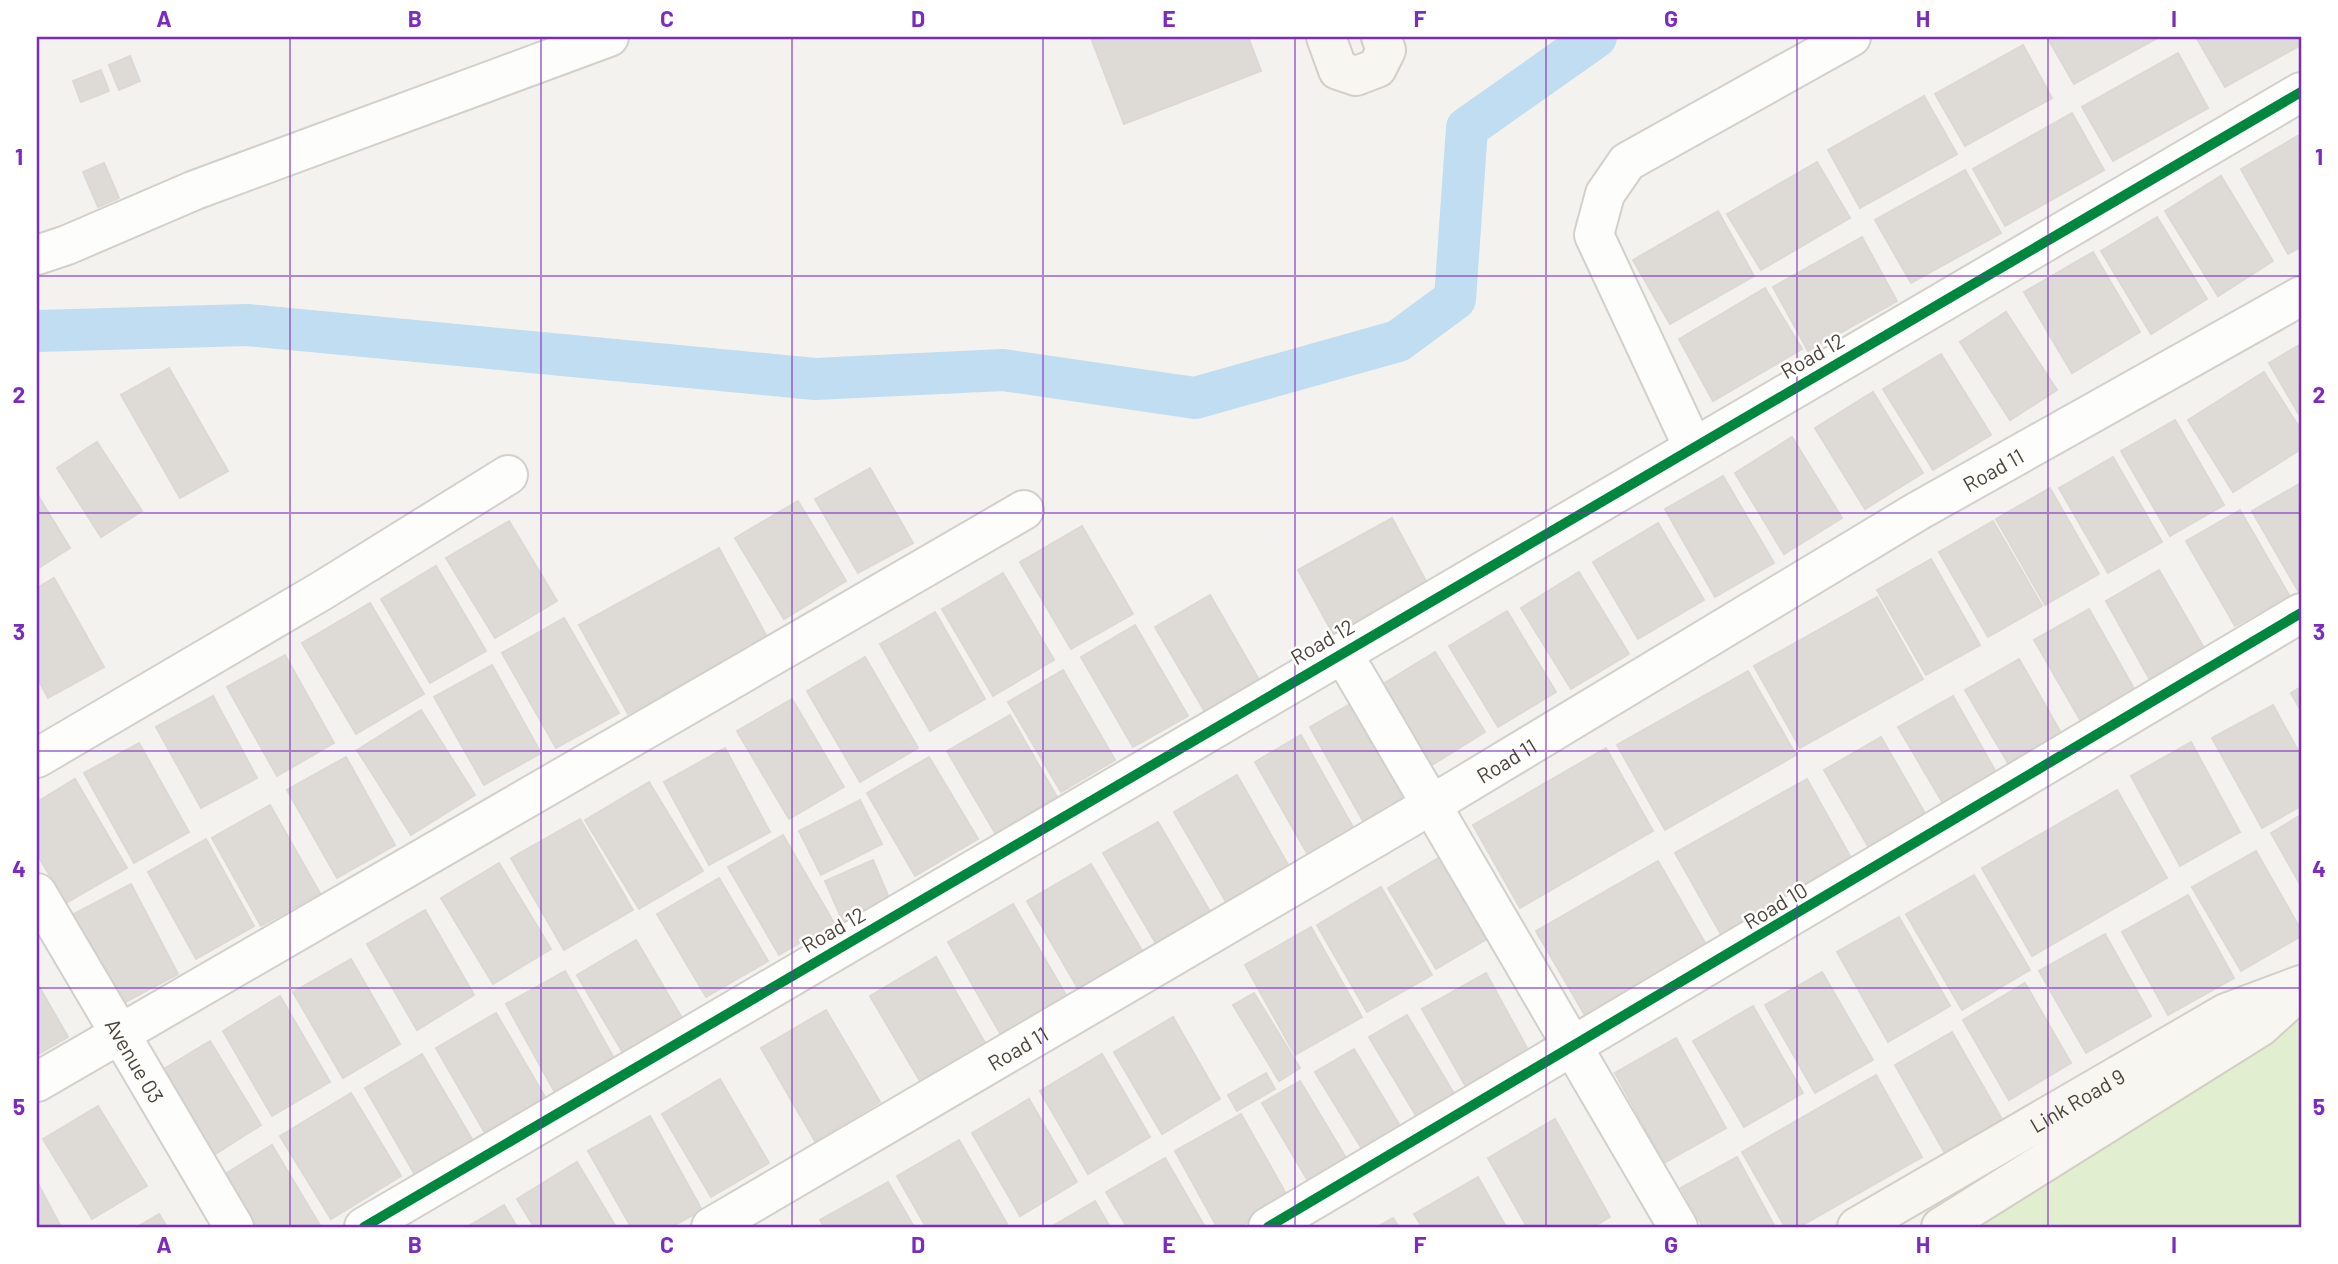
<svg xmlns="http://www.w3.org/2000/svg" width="2338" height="1264" font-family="Barlow,sans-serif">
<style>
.green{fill:#e1eecf}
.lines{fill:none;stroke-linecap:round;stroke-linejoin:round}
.canal{stroke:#c0ddf1;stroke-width:42}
.building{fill:#dedbd6;stroke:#dcd9d4;stroke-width:2}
.street-casing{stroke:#d2d0cb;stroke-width:42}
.secondary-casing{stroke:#d3cfc5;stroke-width:42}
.street{stroke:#fdfdfc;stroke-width:38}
.secondary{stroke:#f7f6f1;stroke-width:38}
.cycleway-casing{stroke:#fff;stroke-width:15}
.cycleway{stroke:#00873e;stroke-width:10}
.grid{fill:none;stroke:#7b2cbf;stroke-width:2;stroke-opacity:0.55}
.labels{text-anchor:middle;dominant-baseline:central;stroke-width:5;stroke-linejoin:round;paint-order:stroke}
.street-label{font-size:21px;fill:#4b4439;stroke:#fff}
.neatline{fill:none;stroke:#7b2cbf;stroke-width:2.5}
.grid-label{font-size:23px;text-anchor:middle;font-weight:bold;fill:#7b2cbf}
</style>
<rect width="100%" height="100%" fill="#f4f2ee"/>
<!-- green -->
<path class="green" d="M2299 1013 2301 1227H1959Z"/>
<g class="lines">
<!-- canal -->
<path class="canal" d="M37 331 247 325 815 379 1003 370 1195 398 1398 341 1455 299 1467 128 1596 37"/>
</g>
<!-- building -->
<g class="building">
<path d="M1095 37H1248L1261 71 1124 124 1091 38Z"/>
<path d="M2047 37H2159L2074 84Z"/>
<path d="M2196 37H2301V45L2225 87Z"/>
<path d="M2023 45 2052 98 1965 146 1935 94Z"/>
<path d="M2178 53 2208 108 2113 161 2082 107Z"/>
<path d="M130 56 140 81 119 90 109 65Z"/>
<path d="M101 70 109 91 81 102 73 81Z"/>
<path d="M1924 96 1957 154 1860 208 1828 150Z"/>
<path d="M2072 113 2104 170 2005 226 1973 169Z"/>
<path d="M2301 134V247L2288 254 2241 169Z"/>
<path d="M1817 162 1850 218 1761 270 1727 214Z"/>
<path d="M104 163 119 198 98 207 83 172Z"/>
<path d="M1965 170 2001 233 1911 283 1875 220Z"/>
<path d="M2221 176 2273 261 2218 296 2165 211Z"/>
<path d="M1718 211 1754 276 1670 324 1633 260Z"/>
<path d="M2157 217 2207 299 2151 334 2101 251Z"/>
<path d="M1862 237 1897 301 1808 351 1773 287Z"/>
<path d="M2093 252 2140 332 2072 373 2024 292Z"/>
<path d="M1765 288 1802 349 1713 401 1679 339Z"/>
<path d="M2006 312 2057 390 2010 420 1960 342Z"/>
<path d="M2301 344V418L2269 363Z"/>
<path d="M1941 354 1991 435 1933 470 1883 389Z"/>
<path d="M169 368 228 471 180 498 121 395Z"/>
<path d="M2264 372 2301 430V449L2233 492 2188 420Z"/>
<path d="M1873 392 1923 473 1865 509 1815 428Z"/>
<path d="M2175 420 2224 505 2170 536 2121 451Z"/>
<path d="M1792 437 1842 518 1784 554 1735 473Z"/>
<path d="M97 442 142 511 101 537 57 468Z"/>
<path d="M2113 457 2162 542 2108 573 2059 488Z"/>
<path d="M870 468 913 543 858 573 815 499Z"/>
<path d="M1723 476 1774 563 1715 597 1665 509Z"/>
<path d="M2301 483V596L2252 511Z"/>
<path d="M2050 488 2099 574 2045 605 1996 519Z"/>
<path d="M37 494 70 548 37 569Z"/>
<path d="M798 501 846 581 784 619 735 538Z"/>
<path d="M2240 510 2289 595 2235 626 2186 541Z"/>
<path d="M1392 518 1426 581 1333 634 1298 570Z"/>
<path d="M509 521 557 601 495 638 446 558Z"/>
<path d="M1993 521 2042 606 1988 637 1939 552Z"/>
<path d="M1658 523 1704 600 1638 639 1593 562Z"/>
<path d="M1082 526 1133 614 1071 649 1020 562Z"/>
<path d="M719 548 767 637 628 714 579 625Z"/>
<path d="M1931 559 1980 645 1926 675 1877 590Z"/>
<path d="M436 566 486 651 430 683 381 599Z"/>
<path d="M2159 570 2208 655 2154 687 2106 601Z"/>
<path d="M1579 572 1629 654 1571 689 1521 608Z"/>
<path d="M1003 573 1054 660 993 696 942 609Z"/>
<path d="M54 578 104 667 48 698 37 677V588Z"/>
<path d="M1210 595 1262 685 1208 717 1155 627Z"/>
<path d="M1877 597 1923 679 1800 748 1754 666Z"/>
<path d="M370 603 424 694 356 734 302 643Z"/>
<path d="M2089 609 2137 694 2083 725 2034 640Z"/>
<path d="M1507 611 1556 692 1498 727 1449 646Z"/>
<path d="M935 612 985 699 930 731 880 644Z"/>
<path d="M564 618 619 713 556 748 502 653Z"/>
<path d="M1135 625 1188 716 1133 747 1081 657Z"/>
<path d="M1435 652 1485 732 1427 768 1378 687Z"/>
<path d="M285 655 334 743 277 776 227 687Z"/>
<path d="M865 657 918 748 860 782 807 691Z"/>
<path d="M2019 659 2068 745 2015 775 1965 690Z"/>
<path d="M492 665 541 753 484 785 434 697Z"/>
<path d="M1063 670 1115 760 1061 792 1008 702Z"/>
<path d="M1748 671 1796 755 1665 830 1617 745Z"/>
<path d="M2301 687V711L2291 693Z"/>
<path d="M213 696 257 778 201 808 156 727Z"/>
<path d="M1953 696 2001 781 1948 812 1898 727Z"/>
<path d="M792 699 844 787 789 819 737 731Z"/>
<path d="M1357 700 1410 794 1363 821 1310 727Z"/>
<path d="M2273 705 2301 756V806L2262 828 2212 738Z"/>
<path d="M421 710 475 795 411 835 357 750Z"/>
<path d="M1010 715 1057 797 995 833 947 751Z"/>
<path d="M1301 735 1354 829 1308 855 1255 762Z"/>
<path d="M1881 737 1930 822 1873 855 1824 770Z"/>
<path d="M2191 742 2240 832 2180 866 2131 776Z"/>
<path d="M139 743 189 832 134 863 84 773Z"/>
<path d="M725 748 770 832 709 865 664 782Z"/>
<path d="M1606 748 1653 831 1520 908 1473 825Z"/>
<path d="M346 757 395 845 337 878 287 790Z"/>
<path d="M929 757 978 839 915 876 867 793Z"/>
<path d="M1237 775 1291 870 1229 907 1174 812Z"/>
<path d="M75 779 127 868 66 903 37 854V802Z"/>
<path d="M1807 779 1854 863 1723 938 1675 853Z"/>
<path d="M649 782 703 871 639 909 585 820Z"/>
<path d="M2117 790 2167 878 2032 956 1982 868Z"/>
<path d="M860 800 882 844 821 875 799 831Z"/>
<path d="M270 805 320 893 261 926 212 838Z"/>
<path d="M2301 815V886L2271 833Z"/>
<path d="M580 819 633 910 564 950 511 858Z"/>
<path d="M1158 822 1212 915 1158 947 1103 853Z"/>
<path d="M783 835 834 923 779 955 728 867Z"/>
<path d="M206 839 254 926 196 959 148 872Z"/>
<path d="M2256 851 2301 930V936L2241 971 2192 887Z"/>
<path d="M1447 853 1494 935 1436 969 1388 888Z"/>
<path d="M873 860 894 910 847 931 825 881Z"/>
<path d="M1658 861 1708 948 1586 1017 1536 931Z"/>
<path d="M499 863 551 949 493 984 441 898Z"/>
<path d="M1091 864 1144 954 1080 992 1027 901Z"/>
<path d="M1974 875 2030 970 1962 1010 1906 914Z"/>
<path d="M719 878 768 961 706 997 657 914Z"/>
<path d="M131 884 178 974 116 1007 68 917Z"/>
<path d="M1381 887 1432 975 1367 1012 1317 925Z"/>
<path d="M2188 895 2234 978 2168 1015 2122 932Z"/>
<path d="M1013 904 1067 997 1001 1035 948 942Z"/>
<path d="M425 910 474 995 417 1030 367 944Z"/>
<path d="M1899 917 1950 1006 1888 1042 1837 952Z"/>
<path d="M1311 927 1362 1017 1295 1055 1245 965Z"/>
<path d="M2105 934 2151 1016 2086 1053 2039 971Z"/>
<path d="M636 940 682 1018 623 1053 577 975Z"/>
<path d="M936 957 989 1050 924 1088 870 996Z"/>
<path d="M351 959 400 1044 343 1078 293 992Z"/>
<path d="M565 971 614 1058 554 1091 506 1004Z"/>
<path d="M1822 972 1873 1060 1815 1093 1765 1005Z"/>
<path d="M1486 973 1533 1059 1470 1094 1422 1009Z"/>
<path d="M37 983 68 1037 37 1055Z"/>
<path d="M2025 983 2071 1063 2009 1100 1963 1020Z"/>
<path d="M1254 993 1300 1068 1279 1081 1233 1005Z"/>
<path d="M280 996 330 1082 272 1116 223 1031Z"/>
<path d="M1753 1006 1803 1093 1744 1127 1693 1041Z"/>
<path d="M826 1010 880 1102 815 1141 761 1048Z"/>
<path d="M496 1013 545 1097 485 1133 436 1048Z"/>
<path d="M1407 1015 1459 1102 1421 1124 1369 1037Z"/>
<path d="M1173 1017 1220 1099 1162 1134 1114 1052Z"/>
<path d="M1952 1032 2003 1121 1946 1155 1895 1065Z"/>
<path d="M1676 1038 1726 1128 1664 1163 1615 1073Z"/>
<path d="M210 1041 261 1125 209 1158 157 1073Z"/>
<path d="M1354 1049 1406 1136 1368 1159 1315 1072Z"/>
<path d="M422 1054 473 1141 415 1175 365 1088Z"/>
<path d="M1102 1054 1150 1137 1088 1174 1040 1091Z"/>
<path d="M1266 1073 1275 1089 1237 1111 1228 1095Z"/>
<path d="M1876 1075 1922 1157 1799 1227H1785L1742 1152Z"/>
<path d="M720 1079 769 1163 711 1197 662 1114Z"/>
<path d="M1300 1081 1352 1168 1314 1191 1262 1103Z"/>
<path d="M351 1093 401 1176 331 1219 280 1136Z"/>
<path d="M1029 1099 1077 1182 1020 1216 972 1133Z"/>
<path d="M98 1106 147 1186 92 1219 43 1139Z"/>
<path d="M1241 1114 1289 1199 1239 1227H1217L1175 1151Z"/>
<path d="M650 1116 702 1210 671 1227H631L588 1151Z"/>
<path d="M1555 1119 1610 1217 1593 1227H1527L1488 1158Z"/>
<path d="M959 1140 1007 1224 1002 1227H926L897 1176Z"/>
<path d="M272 1145 321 1227H242L214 1181Z"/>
<path d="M1737 1157 1775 1227H1703L1681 1188Z"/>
<path d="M1165 1158 1205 1227H1127L1106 1192Z"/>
<path d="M577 1162 616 1227H534L517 1199Z"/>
<path d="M1478 1177 1506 1227H1422L1414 1214Z"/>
<path d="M37 1182 61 1227H37Z"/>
<path d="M888 1182 914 1227H824L820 1220Z"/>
<path d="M1095 1201 1110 1227H1051Z"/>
<path d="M504 1205 517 1227H467Z"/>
<path d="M159 1214 167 1227H137Z"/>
<path d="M1393 1218 1399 1227H1377Z"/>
</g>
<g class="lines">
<defs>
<g id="street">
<path d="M37 255 67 245 195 190 609 37"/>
<path d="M1693 447 1594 235 1605 194 1627 162 1851 37"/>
<path d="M1342 652 1678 1227"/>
<path d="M37 758 323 590 508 475"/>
<path id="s1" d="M37 893 234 1227"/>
<path d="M37 1082 1024 510"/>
<path d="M364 1227 2301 92"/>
<path id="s2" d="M711 1227 1431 805 1918 511 2301 296"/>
<path d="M1268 1227 2301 613"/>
</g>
<g id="secondary">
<path d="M1326 37 1338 70 1356 76 1377 68 1386 50 1381 37"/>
<path id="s3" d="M1857 1227 2226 1013 2301 985"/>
<path d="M1941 1227 2260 1027 2292 998"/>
</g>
</defs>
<!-- street casing -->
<use href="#street" class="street-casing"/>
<!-- secondary casing -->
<use href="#secondary" class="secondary-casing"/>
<!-- street -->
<use href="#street" class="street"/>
<!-- secondary -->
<use href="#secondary" class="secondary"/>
<defs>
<g id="cycleway">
<path d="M364 1227 2301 92"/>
<path d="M1268 1227 2301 613"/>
</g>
</defs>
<!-- cycleway casing -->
<use href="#cycleway" class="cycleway-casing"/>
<!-- cycleway -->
<use href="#cycleway" class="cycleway"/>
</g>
<!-- grid -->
<path class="grid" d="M290 37V1227M541 37V1227M792 37V1227M1043 37V1227M1295 37V1227M1546 37V1227M1797 37V1227M2048 37V1227M37 276H2301M37 513H2301M37 751H2301M37 988H2301"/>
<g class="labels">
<!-- street labels -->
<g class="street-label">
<text transform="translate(1812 355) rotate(-30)">Road 12</text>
<text stroke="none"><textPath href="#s2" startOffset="1489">Road 11</textPath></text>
<text transform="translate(1322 641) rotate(-30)">Road 12</text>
<text stroke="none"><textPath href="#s2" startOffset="922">Road 11</textPath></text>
<text transform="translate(1775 905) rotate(-31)">Road 10</text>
<text transform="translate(833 929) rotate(-30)">Road 12</text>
<text stroke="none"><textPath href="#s2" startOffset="355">Road 11</textPath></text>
<text stroke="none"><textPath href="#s1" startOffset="194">Avenue 03</textPath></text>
<text stroke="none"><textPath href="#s3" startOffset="254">Link Road 9</textPath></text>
</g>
</g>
<!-- border -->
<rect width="2338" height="1264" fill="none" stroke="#ffffff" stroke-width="77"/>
<rect x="38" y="38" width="2262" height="1188" class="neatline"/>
<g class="grid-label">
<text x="164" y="27">A</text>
<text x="415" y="27">B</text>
<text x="667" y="27">C</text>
<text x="918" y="27">D</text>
<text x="1169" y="27">E</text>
<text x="1420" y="27">F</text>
<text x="1671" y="27">G</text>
<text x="1923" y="27">H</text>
<text x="2174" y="27">I</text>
<text x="19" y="165">1</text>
<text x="2319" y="165">1</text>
<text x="19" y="403">2</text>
<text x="2319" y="403">2</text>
<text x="19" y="640">3</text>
<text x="2319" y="640">3</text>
<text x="19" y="877">4</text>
<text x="2319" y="877">4</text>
<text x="19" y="1115">5</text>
<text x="2319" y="1115">5</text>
<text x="164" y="1253">A</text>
<text x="415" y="1253">B</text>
<text x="667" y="1253">C</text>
<text x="918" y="1253">D</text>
<text x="1169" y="1253">E</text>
<text x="1420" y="1253">F</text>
<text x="1671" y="1253">G</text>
<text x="1923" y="1253">H</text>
<text x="2174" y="1253">I</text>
</g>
</svg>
